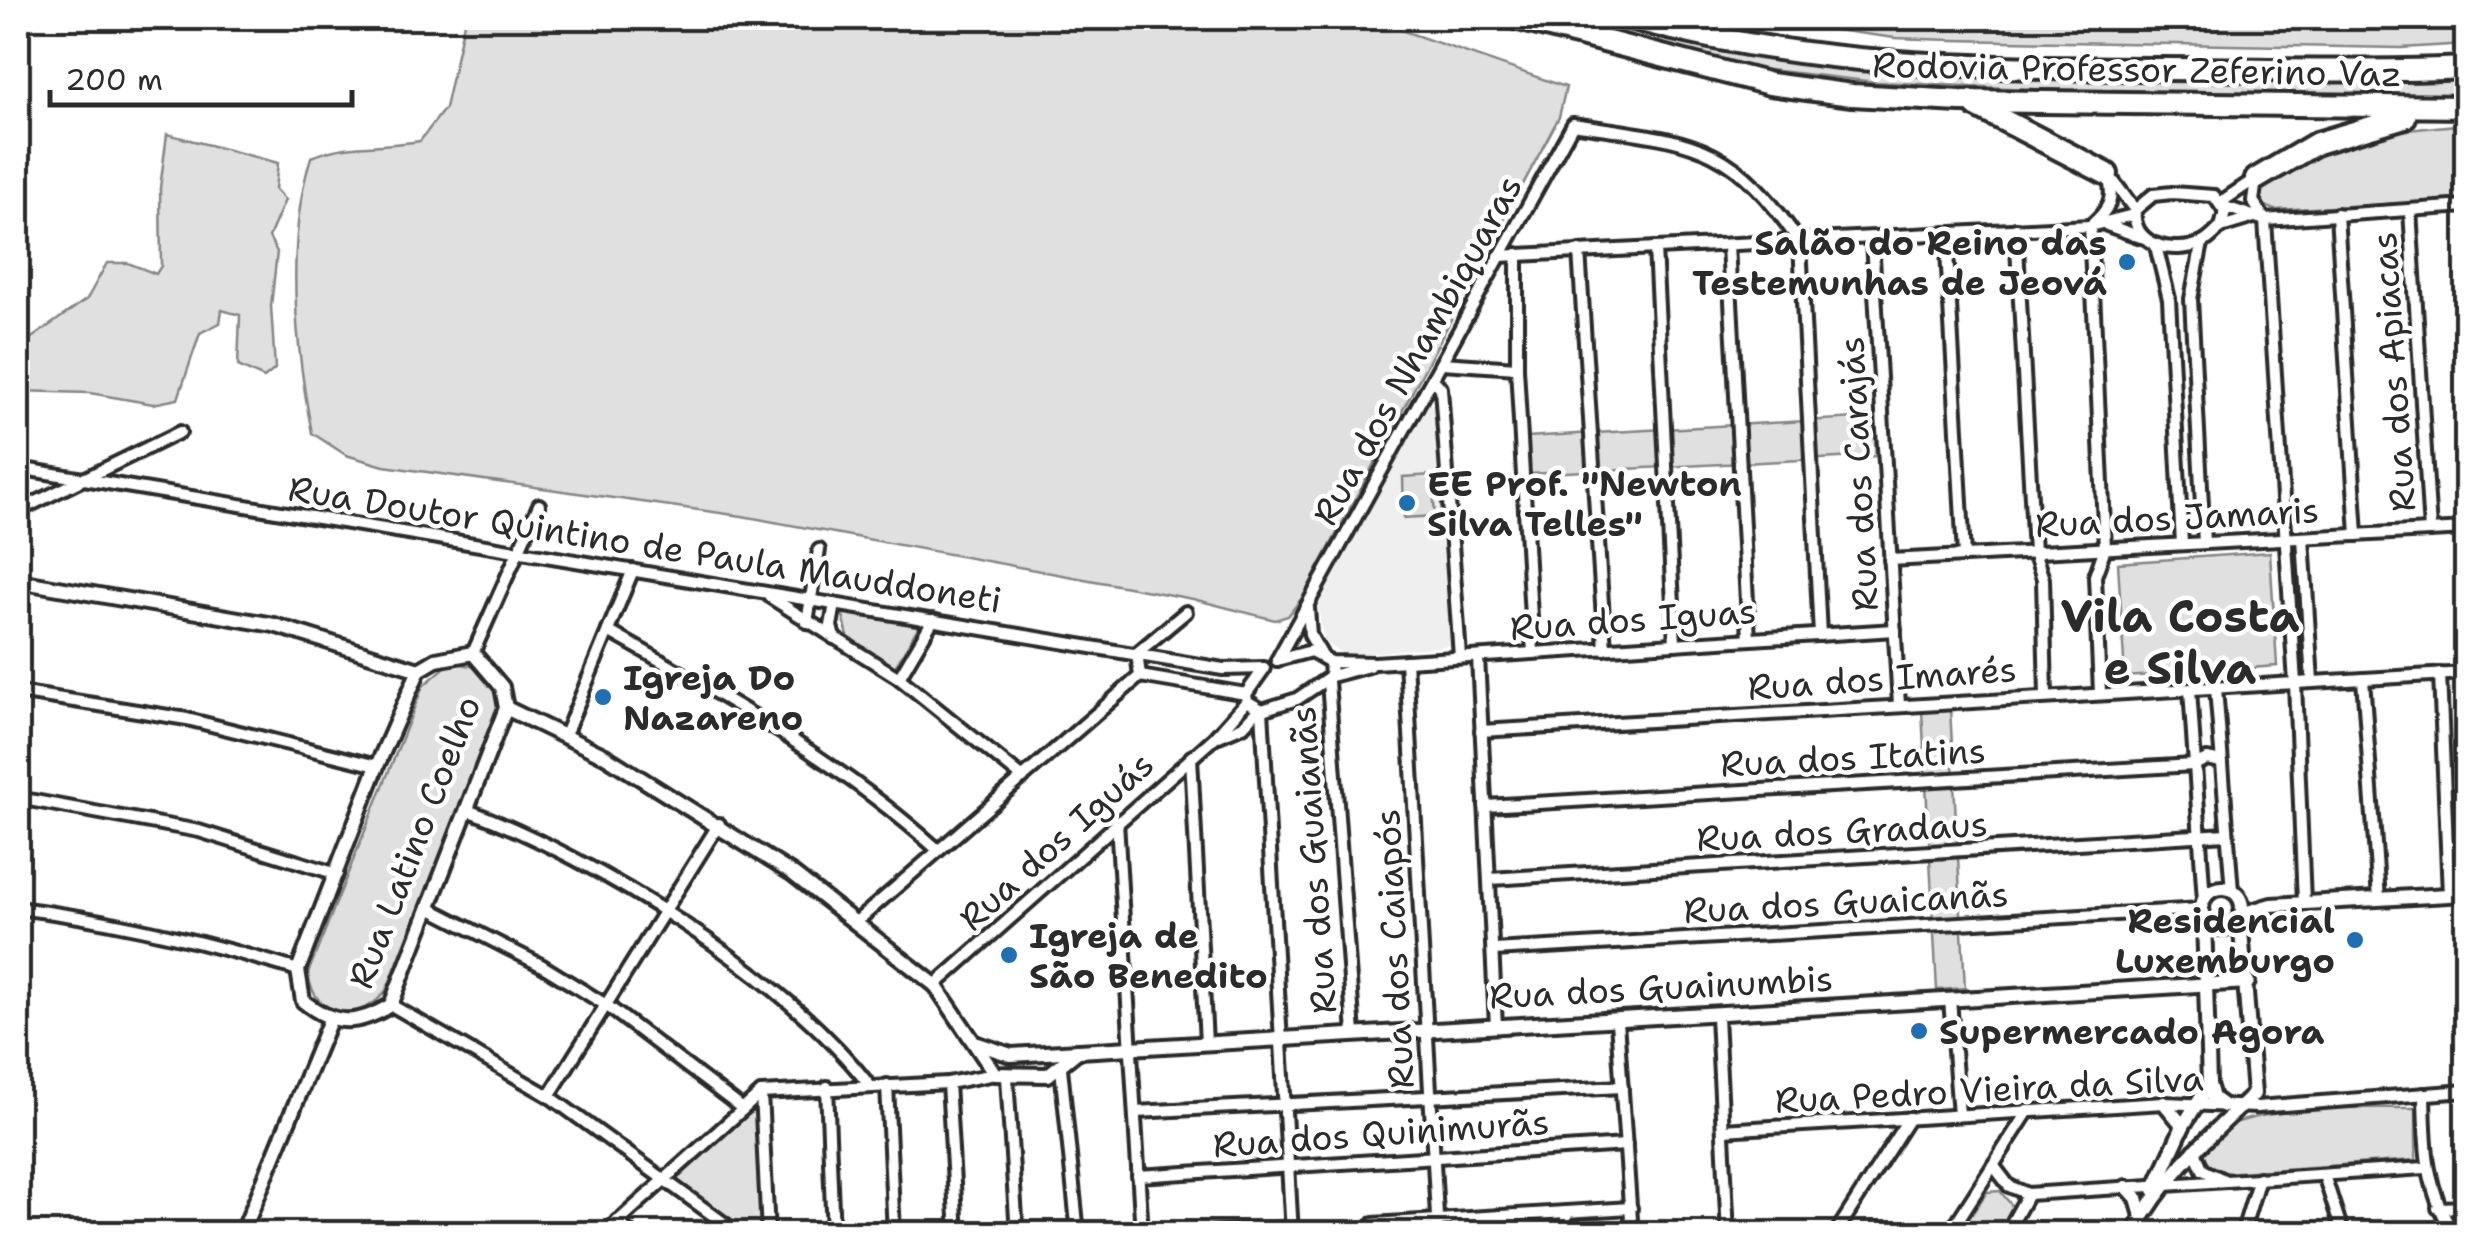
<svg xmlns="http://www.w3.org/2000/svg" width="2484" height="1251" font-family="'Shantell Sans',sans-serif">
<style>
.built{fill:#efefef}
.green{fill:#e0e0e0;stroke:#868686;stroke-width:2.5}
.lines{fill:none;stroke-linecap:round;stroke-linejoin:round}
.minor-casing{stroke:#2b2b2b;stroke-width:18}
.tertiary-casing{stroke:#2b2b2b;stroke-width:20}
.motorway-casing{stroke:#2b2b2b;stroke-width:28}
.minor{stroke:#fff;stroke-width:10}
.tertiary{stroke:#fff;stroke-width:12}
.motorway{stroke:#fff;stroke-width:20}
.poi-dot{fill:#1f6fb2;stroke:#fff;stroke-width:4}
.labels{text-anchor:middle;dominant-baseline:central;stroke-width:9;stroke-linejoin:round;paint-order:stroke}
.street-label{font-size:35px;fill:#2b2b2b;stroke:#fff}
.poi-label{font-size:35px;font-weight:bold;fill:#2b2b2b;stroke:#fff;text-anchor:start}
.district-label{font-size:45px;font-weight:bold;fill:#2b2b2b;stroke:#fff}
</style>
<rect width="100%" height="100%" fill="#fff"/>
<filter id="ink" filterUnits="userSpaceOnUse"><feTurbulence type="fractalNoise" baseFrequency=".01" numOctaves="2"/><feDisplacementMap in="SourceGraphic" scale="20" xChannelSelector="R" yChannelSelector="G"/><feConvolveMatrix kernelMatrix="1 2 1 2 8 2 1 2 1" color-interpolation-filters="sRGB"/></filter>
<g filter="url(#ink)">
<!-- built -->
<path class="built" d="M1424 404H1438L1453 638 1448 646 1344 655 1324 641 1317 602Z"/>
<!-- green -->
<g class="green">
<path d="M465 18H1366L1566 87 1559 117 1304 595 1288 616 1275 620 1193 599 742 516 384 466 346 455 312 433C295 345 285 243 311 157 351 142 379 148 420 141L445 108Z"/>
<path d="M1555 18H1606L1759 56 1882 71 2466 76V95H2158L1876 82 1742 67Z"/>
<path d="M1747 18H2466V44L2401 48 1952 40 1895 38Z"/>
<path d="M2466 124V200L2274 210 2263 204 2260 191 2269 174 2378 133Z"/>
<path d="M167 134 278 163 275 189 285 200 269 237 277 252 271 306 275 369 264 378 238 366 240 315 222 310 220 323 200 333 178 399 153 404 90 393 18 391V354L23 344 87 299 107 263H128L156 274 161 266 160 188Z"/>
<path d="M1874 417 1876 456 1528 474 1526 437Z"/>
<path d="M1432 475 1435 516 1404 518 1403 477Z"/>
<path d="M2270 552 2277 666 2125 677 2118 563Z"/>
<path d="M842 611 920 624 894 669 848 637Z"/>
<path d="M451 662 486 669 499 694 498 709 387 989C362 1025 313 1019 308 973L423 686Z"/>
<path d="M1950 708 1965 988 1937 990 1922 710Z"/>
<path d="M756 1106 763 1233 730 1221 674 1180Z"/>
<path d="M2416 1108V1160L2223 1173 2209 1169C2170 1099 2382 1108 2416 1108Z"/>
<path d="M2000 1191 2013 1207 1998 1233H1959L1987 1192Z"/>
</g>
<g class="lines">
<defs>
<g id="minor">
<path d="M2111 178 2135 210"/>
<path d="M2256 179 2253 201 2265 220 2295 683 2304 902"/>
<path d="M2172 193 2214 196 2225 212 2221 227C2216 232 2209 240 2202 243 2174 255 2131 246 2135 210L2153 195Z"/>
<path d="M2221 202 2255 179"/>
<path d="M2222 206 2265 220 2466 206"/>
<path d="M2410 210 2430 531"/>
<path d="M2337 214 2357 535"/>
<path d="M2107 225 2141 237"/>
<path d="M2221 227 2254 217"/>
<path d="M2016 229 2034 552 2043 579 2046 695"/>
<path d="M1946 233 1964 556"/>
<path d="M1872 240 1899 705"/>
<path d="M2202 243 2191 299 2204 543"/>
<path d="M1728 245 1749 639"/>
<path d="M2156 246 2169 299 2182 544"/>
<path d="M1655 248 1675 644"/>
<path d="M1579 251 1605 649"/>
<path d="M1517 254V368L1533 653"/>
<path d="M1499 256 2090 226 2133 215"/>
<path d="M1442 363 1517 368"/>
<path d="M1433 379 1441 388 1460 657"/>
<path d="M18 468 1223 669 1264 668"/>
<path d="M18 511 180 432"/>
<path d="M2303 538 2312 682"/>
<path d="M1890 560 2466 529"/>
<path d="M770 597 899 678 1023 778"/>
<path d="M1308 608 1310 635 1321 654"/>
<path d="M807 622 819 550"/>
<path d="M608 631C724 696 839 761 938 850"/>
<path d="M834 638 831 626 835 604"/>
<path d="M473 653 539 505"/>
<path d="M1137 653 1186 612"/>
<path d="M1478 657 1496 1026"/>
<path d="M1277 660 1573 124C1690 142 1730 138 1800 243L1820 635"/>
<path d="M1277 660 1311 651 1330 662 1375 663 1895 630"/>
<path d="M1406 661 1438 1234"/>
<path d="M1263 670 1246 694 1247 701 1262 710 1297 699 1331 676 1330 662"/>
<path d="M2440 674 2449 895"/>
<path d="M1140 676 1246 694"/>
<path d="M1331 676 1369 666"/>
<path d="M899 678 933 620"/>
<path d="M2363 679 2379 899"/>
<path d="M1328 681 1354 1034"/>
<path d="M2216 688 2232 891"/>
<path d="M2190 689 2204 901"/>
<path d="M18 692 187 719 377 766"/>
<path d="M2100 693 2095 576 2105 548 2090 226C2109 210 2116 198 2107 174"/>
<path d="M1262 710 1292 1234"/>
<path d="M1481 731 2466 673"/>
<path d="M565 735 633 570"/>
<path d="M1219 736 1243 726 1258 710"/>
<path d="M1191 757 1206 1043"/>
<path d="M18 798 199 831 337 874"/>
<path d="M1485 806 2194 765 2207 759 2221 762"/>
<path d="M467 810C598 859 784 975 870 1086"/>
<path d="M1117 821 1142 1234"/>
<path d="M1490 879 2227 834"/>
<path d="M18 908C114 920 206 942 298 970"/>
<path d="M429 908 541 965 606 1005 743 1109"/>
<path d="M856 922 1140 676 1137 653"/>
<path d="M1494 950 2202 909"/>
<path d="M935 985 1214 738 1247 701"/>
<path d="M1950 999 1959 1115"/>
<path d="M391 1005 549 1096 739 1234"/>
<path d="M1717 1016 1728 1234"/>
<path d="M1617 1021 1632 1234"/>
<path d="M1061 1068 1078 1234"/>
<path d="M1007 1077 1017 1234"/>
<path d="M948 1083 957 1234"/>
<path d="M887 1085 894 1234"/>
<path d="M827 1087 833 1234"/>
<path d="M761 1093 768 1234"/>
<path d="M2424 1094C2425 1147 2425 1188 2454 1234"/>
<path d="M549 1096 719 824"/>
<path d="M1135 1112 1622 1087"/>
<path d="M1723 1130 2164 1103 2257 1107 2466 1091"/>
<path d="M2194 1150 2203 1170 2226 1181"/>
<path d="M1993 1165 2009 1186 2028 1194 2425 1168"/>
<path d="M2324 1175 2343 1234"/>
<path d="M1138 1176 1626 1145"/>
<path d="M2438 1208 2466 1207"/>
<path d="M1566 1212V1234"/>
<path d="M1499 1216 1500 1234"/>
<path d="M617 1221 631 1234"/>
<path d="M604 1234 761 1093 948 1083 995 1074"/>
<path d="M1181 1234 1292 1228"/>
<path d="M1374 1234 1373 1224 1631 1208"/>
<path d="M1835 1234 1909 1118"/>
<path d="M1949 1234 2028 1111"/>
<path d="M2006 1234 2028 1194"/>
<path d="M2242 1234 2259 1178"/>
</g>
<g id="tertiary">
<path d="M18 581 274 625 419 670"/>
<path d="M473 653 502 687 506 708 391 1005C357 1026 334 1026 303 1001L298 970 377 766 419 670 436 660Z"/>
<path d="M506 708 605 756 793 874 935 985 995 1074 1048 1075 1078 1051"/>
<circle cx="2222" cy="908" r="20"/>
<path d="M2241 914 2271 905 2466 894"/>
<path d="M2204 918 2209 1084 2213 1098 2224 1106"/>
<path d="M978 1044 1011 1055 2248 982"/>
<path d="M2164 1103 2183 1126"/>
<path d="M2126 1187 2137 1199 2142 1216"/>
<path d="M2154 1190 2183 1126 2209 1084"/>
<path d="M242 1234 330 1020"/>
<path d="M2133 1234C2163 1177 2208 1137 2254 1094L2240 917"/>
</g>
<g id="motorway">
<path d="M1515 18 1770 84 1852 95 1960 101 2466 107"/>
<path d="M1630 18C1812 68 1976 68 2163 69 2264 69 2366 73 2466 68"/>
<path d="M1976 106 2107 174"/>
<path d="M2256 179 2317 143 2405 117"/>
</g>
</defs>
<!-- minor casing -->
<use href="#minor" class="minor-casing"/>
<!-- tertiary casing -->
<use href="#tertiary" class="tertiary-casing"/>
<!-- motorway casing -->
<use href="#motorway" class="motorway-casing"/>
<!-- minor -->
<use href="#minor" class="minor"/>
<!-- tertiary -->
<use href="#tertiary" class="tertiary"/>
<!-- motorway -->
<use href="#motorway" class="motorway"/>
</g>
</g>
<!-- markers -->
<g class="poi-dot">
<circle cx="2127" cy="262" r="10"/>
<circle cx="1407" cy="503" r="10"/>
<circle cx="603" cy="697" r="10"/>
<circle cx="2355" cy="940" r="10"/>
<circle cx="1009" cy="955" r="10"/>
<circle cx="1919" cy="1031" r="10"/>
</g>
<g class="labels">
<!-- street labels -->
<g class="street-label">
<text transform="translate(2137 69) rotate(1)">Rodovia Professor Zeferino Vaz</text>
<text transform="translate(1417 350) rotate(-61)">Rua dos Nhambiquaras</text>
<text transform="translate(2393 372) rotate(-94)">Rua dos Apiacas</text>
<text transform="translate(1858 474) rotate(-93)">Rua dos Carajás</text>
<text transform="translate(2177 517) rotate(-3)">Rua dos Jamaris</text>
<text transform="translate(645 544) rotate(9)">Rua Doutor Quintino de Paula Mauddoneti</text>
<text transform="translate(1633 619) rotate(-4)">Rua dos Iguas</text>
<text transform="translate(1882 678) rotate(-4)">Rua dos Imarés</text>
<text transform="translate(1853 757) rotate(-3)">Rua dos Itatins</text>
<text transform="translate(1842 831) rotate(-3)">Rua dos Gradaus</text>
<text transform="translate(1056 841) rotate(-42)">Rua dos Iguás</text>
<text transform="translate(414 842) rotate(-69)">Rua Latino Coelho</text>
<text transform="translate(1313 860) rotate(-94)">Rua dos Guaianãs</text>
<text transform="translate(1846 902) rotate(-3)">Rua dos Guaicanãs</text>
<text transform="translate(1394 949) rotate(-93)">Rua dos Caiapós</text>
<text transform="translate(1661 987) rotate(-3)">Rua dos Guainumbis</text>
<text transform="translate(1989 1089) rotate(-3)">Rua Pedro Vieira da Silva</text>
<text transform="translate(1381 1133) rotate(-4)">Rua dos Quinimurãs</text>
</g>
<!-- poi labels -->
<g class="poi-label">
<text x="2107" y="242" text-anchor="end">Salão do Reino das<tspan x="2107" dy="40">Testemunhas de Jeová</tspan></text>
<text x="1427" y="483">EE Prof. "Newton<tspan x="1427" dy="40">Silva Telles"</tspan></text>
<text x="623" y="677">Igreja Do<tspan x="623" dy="40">Nazareno</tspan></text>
<text x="2335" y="920" text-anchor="end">Residencial<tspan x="2335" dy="40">Luxemburgo</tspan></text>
<text x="1029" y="935">Igreja de<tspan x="1029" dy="40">São Benedito</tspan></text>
<text x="1939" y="1031">Supermercado Agora</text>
</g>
<!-- district labels -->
<g class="district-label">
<text x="2180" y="616">Vila Costa<tspan x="2180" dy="52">e Silva</tspan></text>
</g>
</g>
<!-- margin -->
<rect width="2484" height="1251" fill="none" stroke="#fff" stroke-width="60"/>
<rect x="30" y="30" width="2424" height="1191" fill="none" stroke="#2b2b2b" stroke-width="4" filter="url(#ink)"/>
<!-- scale -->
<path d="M50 90v15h302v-15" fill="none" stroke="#2b2b2b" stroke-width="5"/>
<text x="65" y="90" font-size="30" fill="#2b2b2b" stroke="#ffffff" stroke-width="8" paint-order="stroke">200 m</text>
</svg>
